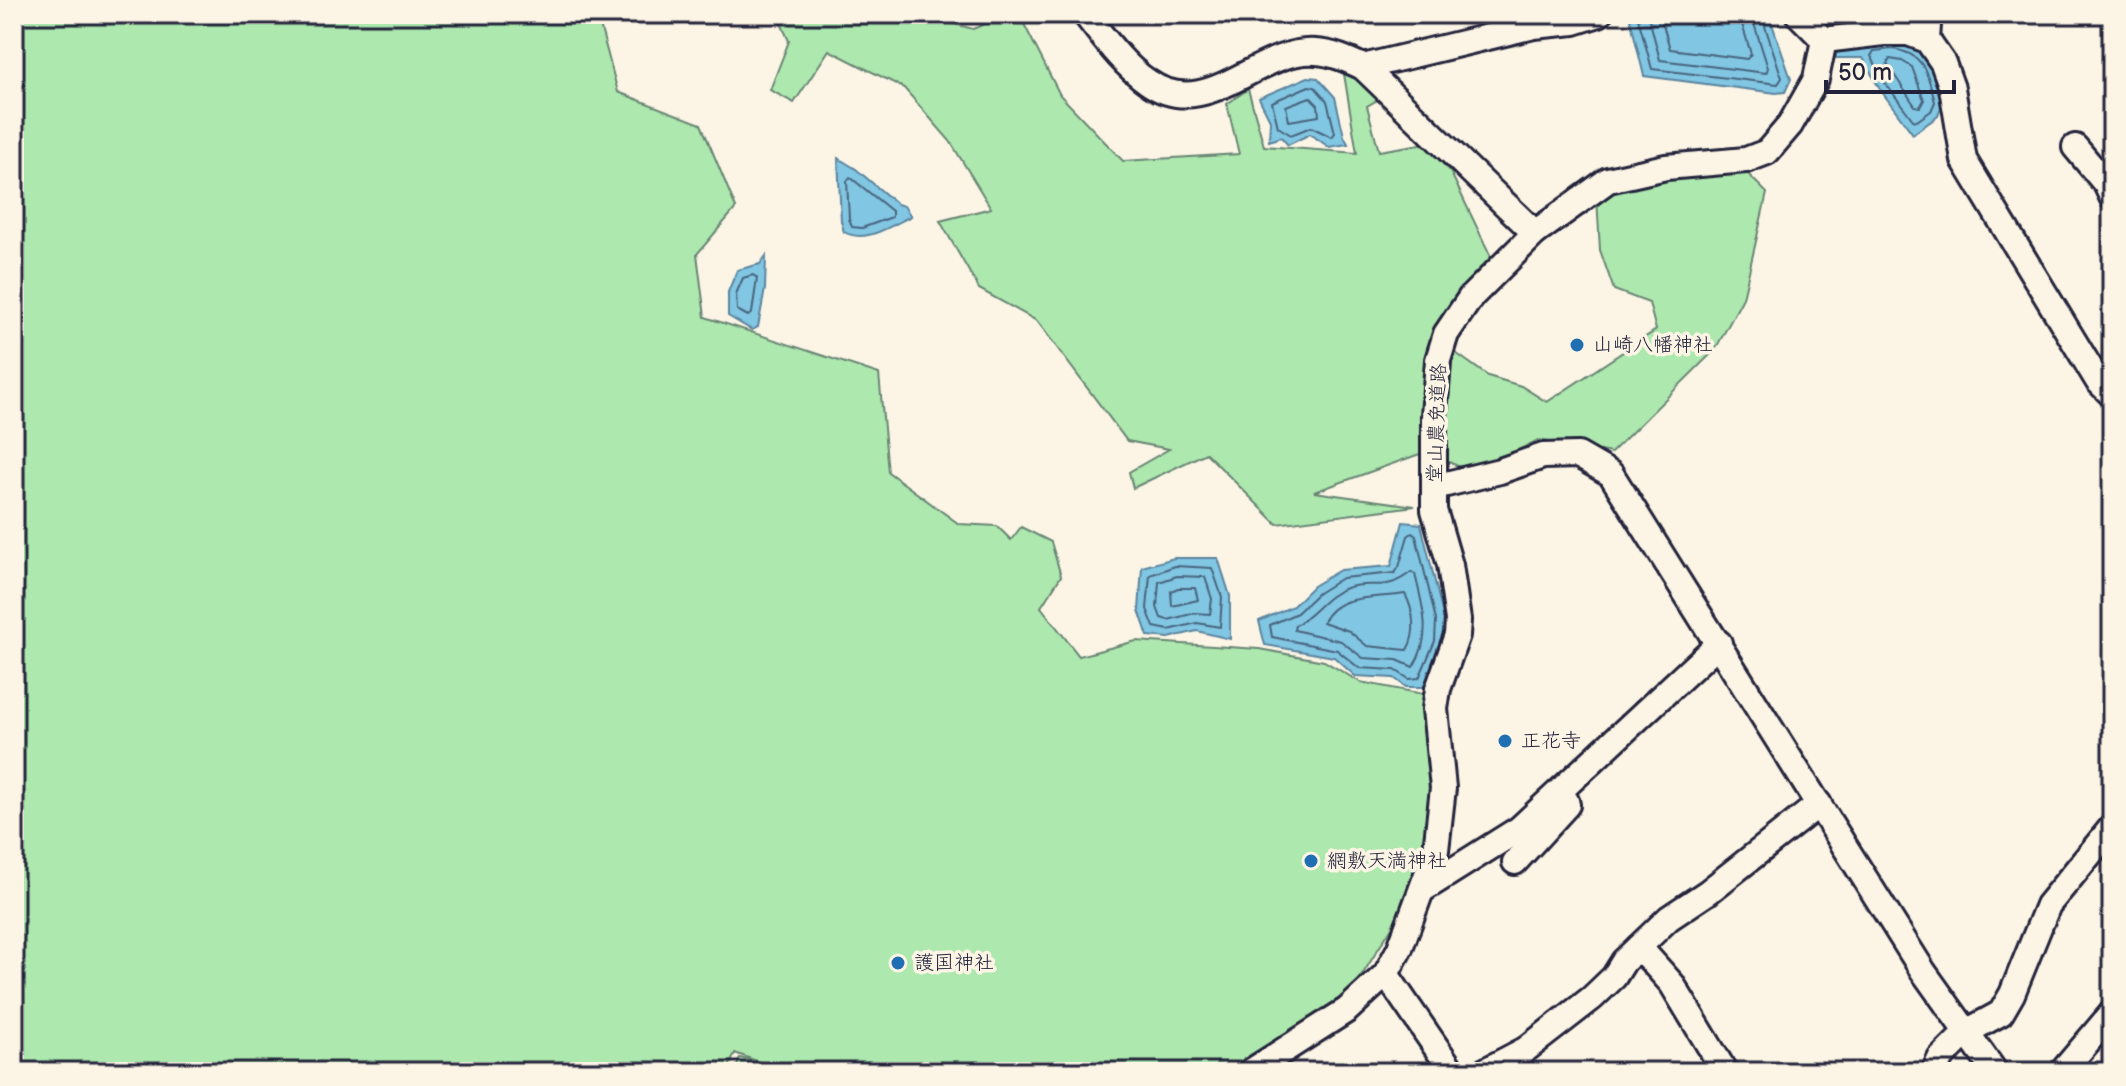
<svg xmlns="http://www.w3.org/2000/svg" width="2126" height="1086" font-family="'Balsamiq Sans','Klee One',sans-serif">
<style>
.green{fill:#ade8ae;stroke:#688574;stroke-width:2}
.water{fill:#81c6e2;stroke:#5b849f;stroke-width:2}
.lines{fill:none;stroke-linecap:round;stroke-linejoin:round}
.shore{stroke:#48647e;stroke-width:2}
.minor-casing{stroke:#22223b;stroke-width:30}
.minor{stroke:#fcf5e5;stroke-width:24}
.poi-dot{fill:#1f6fb2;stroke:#fcf5e5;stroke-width:3}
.labels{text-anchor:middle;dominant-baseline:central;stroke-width:7;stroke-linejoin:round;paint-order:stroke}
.poi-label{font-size:20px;fill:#22223b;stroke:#fcf5e5;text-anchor:start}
.street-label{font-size:20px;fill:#22223b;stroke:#fcf5e5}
</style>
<rect width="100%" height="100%" fill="#fcf5e5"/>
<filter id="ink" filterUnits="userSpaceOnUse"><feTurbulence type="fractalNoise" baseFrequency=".0125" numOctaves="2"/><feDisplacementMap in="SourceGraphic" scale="16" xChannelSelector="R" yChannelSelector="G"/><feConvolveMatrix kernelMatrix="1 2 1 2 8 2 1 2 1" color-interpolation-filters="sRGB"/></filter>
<g filter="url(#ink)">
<!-- green -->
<g class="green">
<path d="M14 14H419L423 18 429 14H597L618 92 701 124 736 208 697 254 705 317 879 374 888 472 959 524 997 526 1011 540 1021 527 1051 542 1061 576 1041 607 1079 656 1136 641 1259 649 1324 661 1360 682 1424 694 1434 786 1419 869 1392 927 1349 996 1249 1059 1236 1072H735L740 1058 765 1064 735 1053 727 1072H14Z"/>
<path d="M777 14H916L973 29 1008 14H1019L1060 95 1123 161 1239 154 1227 104 1248 89 1264 146 1357 153 1344 74 1363 79 1381 98 1367 106 1379 151 1426 143 1451 173 1494 263 1449 314 1431 450 1314 492 1415 506 1277 524 1206 453 1133 488 1129 472 1169 449 1127 441 1037 321 979 289 940 221 991 208 950 141 904 88 829 50 794 103 770 90 789 41Z"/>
<path d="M1742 168 1767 193 1743 298 1715 350 1611 453 1538 440 1502 458 1467 470 1444 460 1453 351 1488 376 1521 386 1547 402 1656 330 1649 303 1614 290 1600 250 1597 197 1644 180Z"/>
</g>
<!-- water -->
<g class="water">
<path d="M1629 14H1766L1770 18 1791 79 1785 92 1776 93 1644 76Z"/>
<path d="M1908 43 1927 54 1943 102 1938 116 1913 134 1879 88 1863 58H1836V45Z"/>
<path d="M1308 77 1318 78 1335 97 1344 136 1348 144 1329 147 1310 134 1288 145 1281 137 1269 141 1270 120 1259 98Z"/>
<path d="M838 158 856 169 897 204 904 206 911 216C891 226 865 244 844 232L841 221Z"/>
<path d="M766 256 765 289 758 327 752 330 728 316V292L737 270 760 264Z"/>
<path d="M1403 522 1421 524 1444 619 1443 642 1424 687H1406L1394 678 1355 676 1334 657 1265 645 1259 621 1293 606 1313 586 1340 570 1391 566Z"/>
<path d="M1174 558H1218L1230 596V639L1197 631 1169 638 1148 636 1139 610 1142 567Z"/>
</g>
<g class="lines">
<!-- shore -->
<g class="shore">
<path d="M1637 14 1652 69 1778 84 1782 78 1761 14"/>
<path d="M1648 14 1660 60 1766 73 1768 68 1751 14"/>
<path d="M1660 14 1670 49 1747 59 1751 54 1739 14"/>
<path d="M1892 49C1925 53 1927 73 1935 102L1931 111 1917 121 1913 120 1886 84 1871 56 1874 51Z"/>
<path d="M1890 59 1902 61 1912 67 1924 100 1920 107 1915 106 1887 64Z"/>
<path d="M1309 86 1315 87 1327 101 1335 133 1332 137 1311 127 1291 135 1278 127 1272 102Z"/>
<path d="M1310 97 1318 105 1319 116 1289 121 1286 106Z"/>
<path d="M850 177 892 211V217L862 228 852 227 849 219 847 181Z"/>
<path d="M753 275 757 278 752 313 748 316 737 310 736 294 743 278Z"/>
<path d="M1412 533 1416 536 1436 620 1435 641 1419 678 1409 679 1395 670 1359 668 1337 650 1272 637 1270 625 1297 613 1318 593 1342 578 1395 573 1399 567 1408 536Z"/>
<path d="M1175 566 1212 568 1222 597 1220 627 1197 623 1169 630 1154 627 1147 609 1150 575Z"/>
<path d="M1411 572 1415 574C1423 608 1433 636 1413 667L1397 660 1363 658 1341 641 1294 630 1295 625C1314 616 1325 595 1346 588 1374 579 1383 594 1411 572Z"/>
<path d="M1177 576 1205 577 1212 599 1210 614 1195 613 1168 620 1161 618 1157 607 1159 582Z"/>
<path d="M1178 588H1195L1198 600 1172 606 1171 591Z"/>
<path d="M1405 594C1414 611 1417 633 1407 650L1367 646 1349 631 1323 622C1337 592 1378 599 1405 594Z"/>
</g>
<defs>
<g id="minor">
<path d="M1085 14C1104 38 1123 65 1148 82 1207 124 1258 47 1316 52 1333 53 1348 60 1363 67L1535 233 1471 297 1446 334 1438 360 1434 416V510L1450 565 1458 620 1457 635 1438 689 1435 709 1443 788 1436 850 1400 948 1386 974 1347 1010 1250 1072"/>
<path d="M1798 14 1824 40 1883 33H1908L1927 40 1943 63 1952 88 1964 160 2098 381 2112 395"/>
<path d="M1925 14 1928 25 1927 40"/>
<path d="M1363 67 1534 26 1574 22 1599 14"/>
<path d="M2075 147 2106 184 2112 197"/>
<path d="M1535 233 1608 180 1666 167 1746 160 1767 152 1790 125 1816 79 1824 40"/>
<path d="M1434 487 1500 471 1543 456 1578 455 1611 474 1923 971 1995 1072"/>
<path d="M1515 862 1567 805 1566 801"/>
<path d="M1422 890 1519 829 1719 643"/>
<path d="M1639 947 1672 984 1725 1072"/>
<path d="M1386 974 1453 1072"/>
<path d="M1483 1072 1525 1050 1592 998 1614 977 1624 961 1669 918 1708 892 1819 804"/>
<path d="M1934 1072 1940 1059 1968 1031 2001 1013 2012 994 2048 905 2112 827"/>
<path d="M2062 1072 2112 1013"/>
</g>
</defs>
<!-- minor casing -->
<use href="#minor" class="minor-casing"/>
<!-- minor -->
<use href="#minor" class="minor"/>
</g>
</g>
<!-- markers -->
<g class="poi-dot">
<circle cx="1577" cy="345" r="8"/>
<circle cx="1505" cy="741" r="8"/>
<circle cx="1311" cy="861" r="8"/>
<circle cx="898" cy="963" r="8"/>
</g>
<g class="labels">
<!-- poi labels -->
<g class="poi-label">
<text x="1593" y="345">山崎八幡神社</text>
<text x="1521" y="741">正花寺</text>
<text x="1327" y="861">網敷天満神社</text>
<text x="914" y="963">護国神社</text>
</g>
<!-- street labels -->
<g class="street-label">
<text transform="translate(1437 423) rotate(-88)">堂山農免道路</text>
</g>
</g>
<!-- margin -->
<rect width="2126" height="1086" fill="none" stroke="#fcf5e5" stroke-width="48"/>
<rect x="24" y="24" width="2078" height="1038" fill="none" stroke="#22223b" stroke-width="3" filter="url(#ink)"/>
<!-- scale -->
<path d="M1826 80v12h128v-12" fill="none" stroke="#22223b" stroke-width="4"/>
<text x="1838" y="80" font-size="24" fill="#22223b" stroke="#fcf5e5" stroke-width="6" paint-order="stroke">50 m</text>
</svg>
